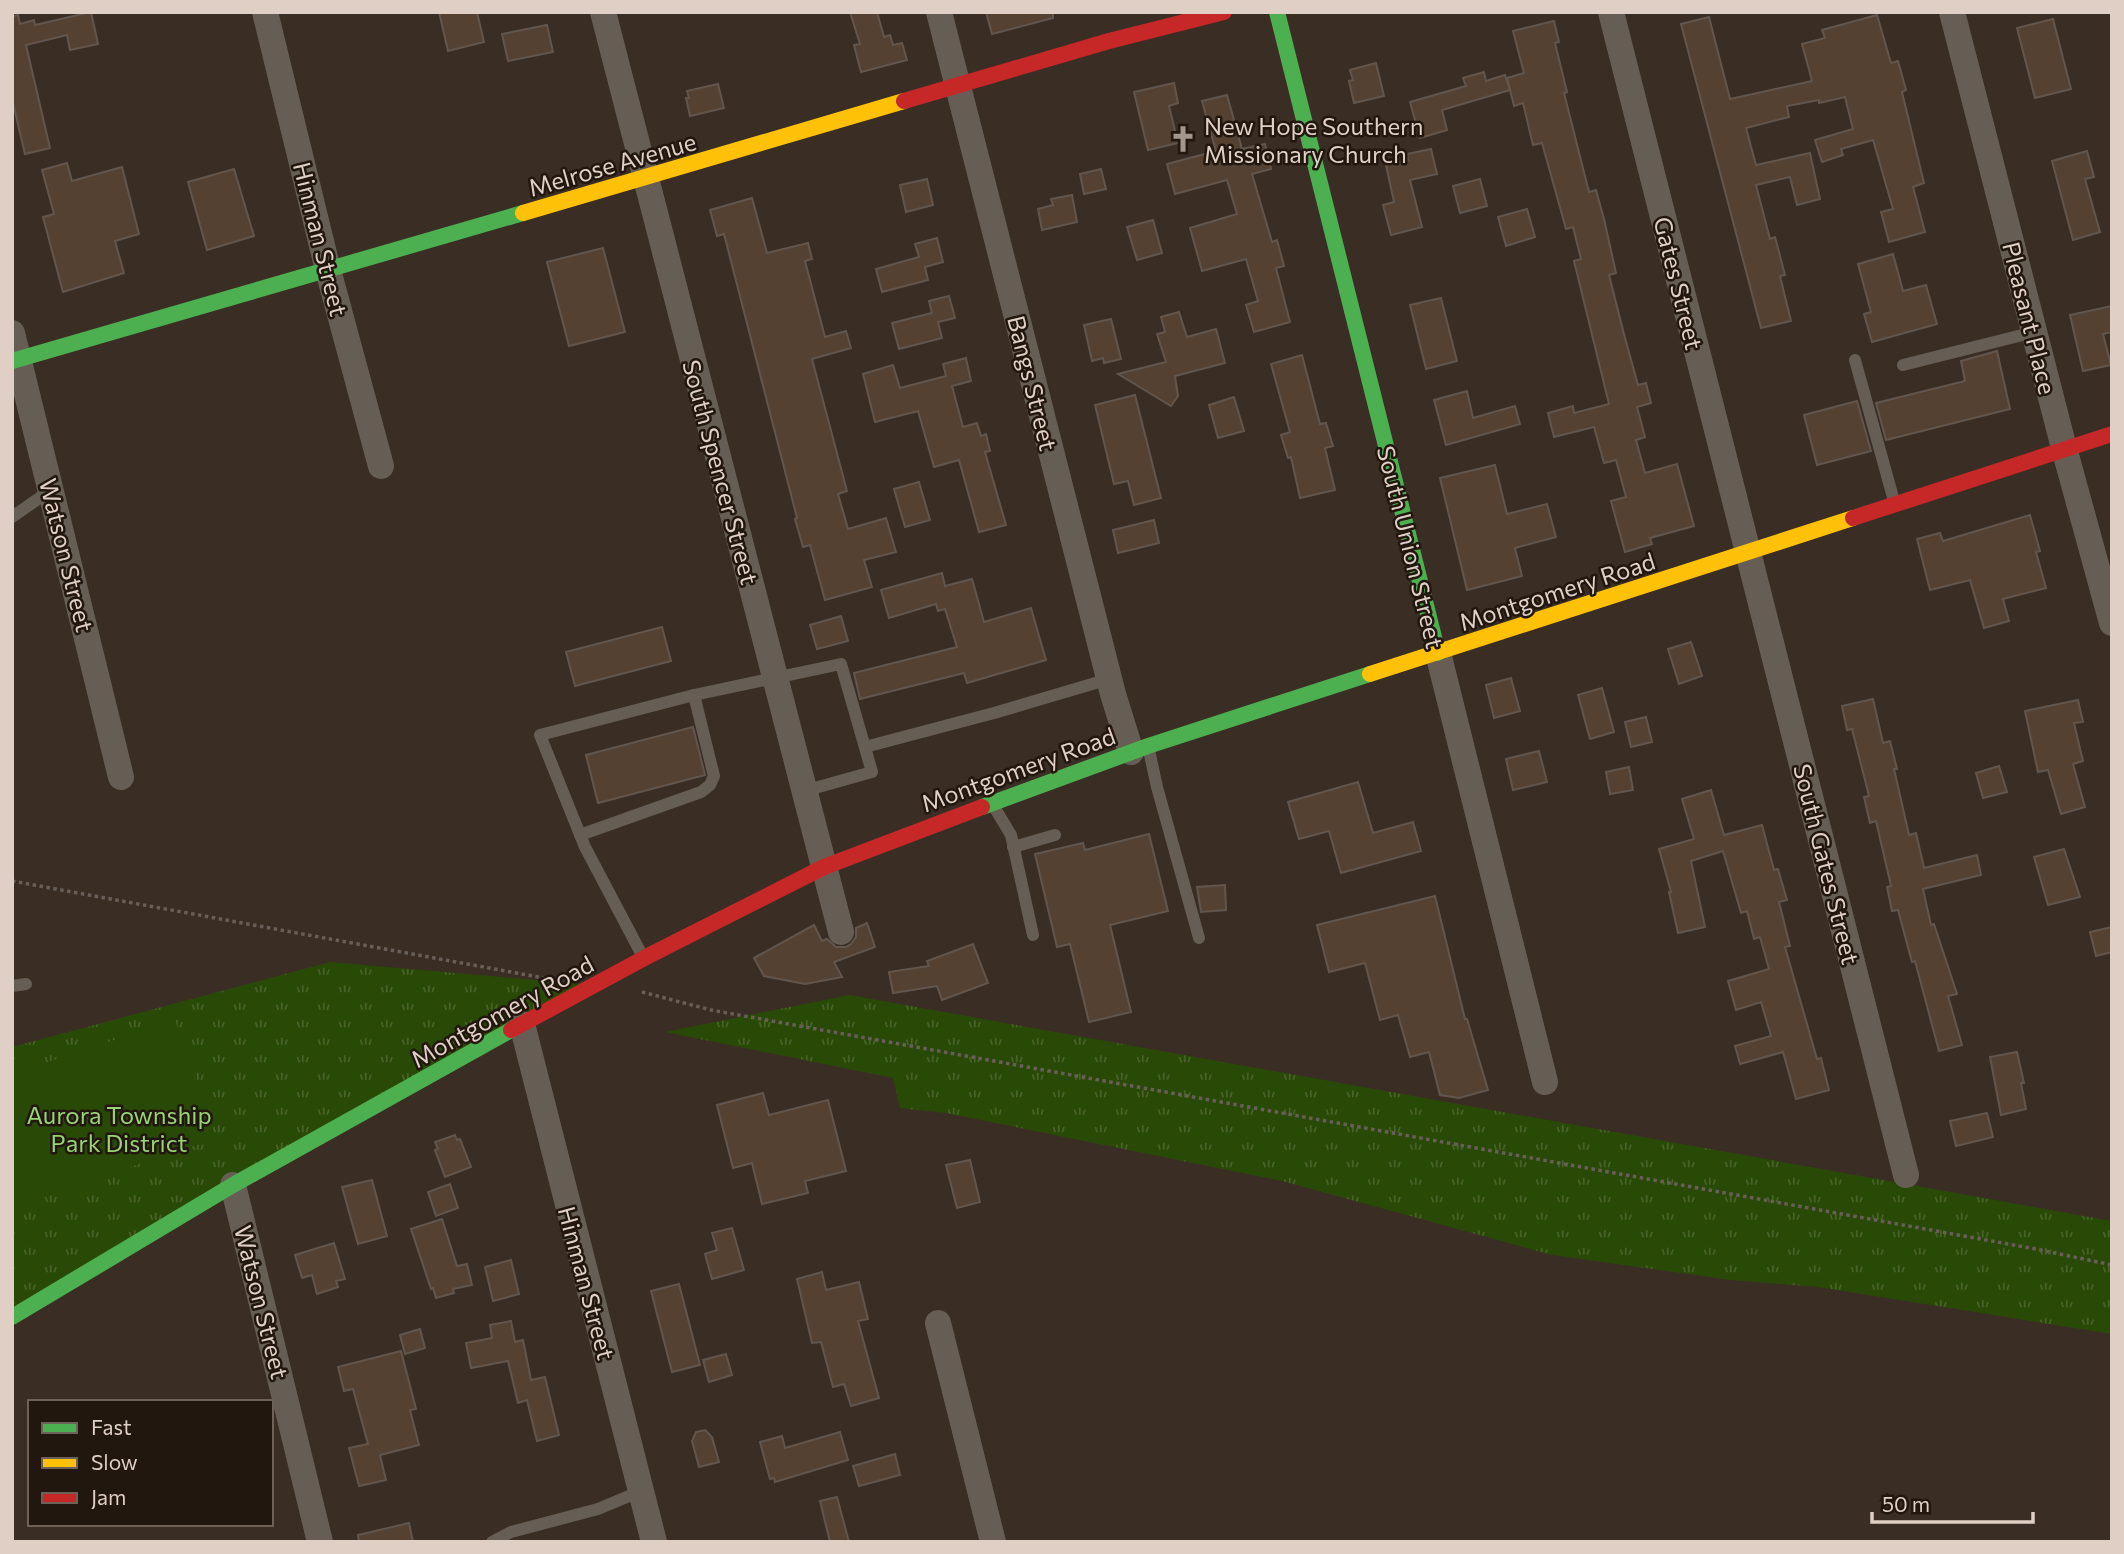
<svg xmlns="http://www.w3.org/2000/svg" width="2124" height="1554" font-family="Commissioner,sans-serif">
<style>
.grass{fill:url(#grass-tufts)}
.pitch{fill:#294906}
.building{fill:#544132;stroke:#61564e;stroke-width:2}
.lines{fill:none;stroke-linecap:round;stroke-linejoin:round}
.path{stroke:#685f58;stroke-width:3.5;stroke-dasharray:3.5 3.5;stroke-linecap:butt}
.lane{stroke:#665e54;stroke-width:12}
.street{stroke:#665e54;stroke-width:26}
.fast{stroke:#4caf50;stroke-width:16}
.slow{stroke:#ffc107;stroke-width:16}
.jam{stroke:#c62828;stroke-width:16}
.labels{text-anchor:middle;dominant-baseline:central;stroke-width:5;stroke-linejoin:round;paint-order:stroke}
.poi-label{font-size:24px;fill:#dfcfc4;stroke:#22170f;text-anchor:start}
.street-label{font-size:24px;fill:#dfcfc4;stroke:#22170f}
.park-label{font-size:24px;fill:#98d373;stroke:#22170f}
</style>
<defs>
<pattern id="grass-tufts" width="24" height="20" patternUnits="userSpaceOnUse" patternTransform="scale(1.75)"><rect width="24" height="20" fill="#294906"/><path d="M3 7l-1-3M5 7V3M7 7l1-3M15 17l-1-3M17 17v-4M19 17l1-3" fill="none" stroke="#486229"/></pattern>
</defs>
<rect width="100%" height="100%" fill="#3a2d24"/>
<!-- grass -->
<g class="grass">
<path d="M330 962 593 985 12 1317V1047Z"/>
<path d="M849 995 2112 1221V1334L1818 1287 1731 1280 1552 1255 1282 1181 946 1113 900 1108 893 1078 665 1032Z"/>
</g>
<!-- pitch -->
<path class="pitch" d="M175 1020 215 1139 12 1206V1074Z"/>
<!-- building -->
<g class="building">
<path d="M91 12 98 44 70 50 67 35 26 45 50 148 25 154 12 99V16L18 15 20 24 34 20 35 25Z"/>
<path d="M439 12H477L484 42 448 51Z"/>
<path d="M850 12H877L884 37 890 35 893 45 902 43 907 60 861 72 854 45 860 44Z"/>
<path d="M986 12H1053V18L992 34Z"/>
<path d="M1877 15 1891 63 1898 61 1906 90 1902 92 1924 183 1913 187 1925 232 1889 242 1881 212 1893 209 1873 140 1841 149 1843 155 1822 162 1815 140 1853 129 1845 97 1819 103V100L1787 106 1789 117 1746 128 1756 165 1810 153 1820 199 1797 205 1790 177 1756 185 1770 239 1775 237 1785 275 1780 276 1791 321 1761 328 1681 24 1709 17 1730 99 1812 81 1802 44 1825 38 1822 30Z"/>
<path d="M2053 19 2071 89 2035 98 2017 28Z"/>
<path d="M1554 21 1559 42 1555 43 1567 92 1564 93 1589 192 1596 190 1604 219 1616 273 1609 275 1625 338 1638 385 1646 383 1651 403 1637 407 1645 437 1636 440 1645 473 1677 464 1694 526 1650 538 1652 544 1625 552 1611 501 1626 497 1616 460 1604 463 1594 427 1554 437 1548 413 1573 406 1574 413 1609 404 1574 261 1581 259 1573 227 1566 229 1542 143 1533 145 1523 103 1514 106 1507 78 1524 73 1513 31Z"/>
<path d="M547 25 553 52 508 61 502 34Z"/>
<path d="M1376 63 1384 96 1354 103 1349 81 1353 80 1350 70Z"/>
<path d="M1484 72 1486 81 1505 75 1510 90 1442 110 1447 130 1420 138 1410 102 1466 86 1463 78Z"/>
<path d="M1174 83 1178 103 1169 106 1178 143 1148 150 1134 92Z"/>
<path d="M718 84 724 108 690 116 686 98H689L687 91Z"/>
<path d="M1227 95 1242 149 1265 144 1271 169 1252 174 1272 242 1277 240 1284 266 1276 268 1290 322 1254 332 1246 305 1258 301 1246 259 1202 271 1190 228 1237 214 1227 180 1175 194 1167 164 1216 151 1202 101Z"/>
<path d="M1431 149 1437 174 1410 180 1422 227 1391 235 1383 205 1394 202 1386 165 1408 160 1407 154Z"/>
<path d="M2087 151 2094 177 2085 179 2100 232 2073 240 2052 161Z"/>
<path d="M67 163 72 181 122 167 139 234 115 241 124 273 63 292 43 217 54 214 42 170Z"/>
<path d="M234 169 254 236 207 250 188 182Z"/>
<path d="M1101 169 1106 189 1084 194 1080 174Z"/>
<path d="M927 179 933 205 906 212 900 185Z"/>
<path d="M1480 179 1487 206 1460 213 1453 186Z"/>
<path d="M1072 195 1077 222 1042 230 1038 209 1053 205 1051 199Z"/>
<path d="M752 198 767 253 808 243 812 259 805 261 825 337 846 331 851 348 812 359 847 491 838 494 848 529 886 518 896 552 864 560 872 587 825 600 810 545 803 547 795 519 797 518 724 234 717 236 710 210Z"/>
<path d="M1527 209 1535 237 1506 246 1498 217Z"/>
<path d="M1153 220 1162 253 1137 260 1127 227Z"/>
<path d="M937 238 943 262 925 267 928 280 882 292 876 269 919 257 915 244Z"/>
<path d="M603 248 625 332 569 346 547 262Z"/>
<path d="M1893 254 1903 291 1926 285 1937 324 1872 342 1864 314 1871 312 1858 264Z"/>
<path d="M949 296 955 318 938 322 942 338 899 349 892 323 932 313 929 301Z"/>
<path d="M1441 298 1457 361 1426 369 1410 305Z"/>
<path d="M2112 306V332L2103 334 2111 365 2083 371 2070 315Z"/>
<path d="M1179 312 1187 337 1216 329 1225 363 1175 376 1178 396 1171 406 1118 374 1166 362 1157 334 1165 332 1161 317Z"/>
<path d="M1111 319 1121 359 1104 363 1103 358 1092 361 1084 325Z"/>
<path d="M1997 351 2010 409 1886 440 1876 403 1965 381 1961 361Z"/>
<path d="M1302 355 1320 424 1326 423 1333 446 1325 448 1335 490 1300 498 1291 457 1288 458 1281 435 1290 432 1271 364Z"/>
<path d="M966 358 971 381 952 386 963 427 977 423 981 436 986 434 990 451 985 452 1006 525 979 532 959 460 934 467 918 411 875 422 863 374 893 365 900 388 946 376 943 364Z"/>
<path d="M1467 391 1473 418 1515 406 1520 424 1446 445 1434 400Z"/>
<path d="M1135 395 1161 498 1134 505 1128 481 1114 484 1095 405Z"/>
<path d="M1234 397 1244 431 1218 438 1209 405Z"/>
<path d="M1857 401 1871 451 1817 465 1804 415Z"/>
<path d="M1495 465 1507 514 1547 504 1556 537 1515 548 1522 576 1467 590 1440 478Z"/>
<path d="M919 482 930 520 905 527 894 489Z"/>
<path d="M2030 515 2040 551 2036 552 2046 588 2003 599 2009 621 1984 628 1970 580 1930 590 1917 539 1940 533 1943 541Z"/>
<path d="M1154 520 1159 543 1118 553 1113 530Z"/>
<path d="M942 573 945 586 972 579 984 622 1031 608 1046 660 967 683 964 673 860 699 854 673 957 647 945 609 938 611 936 604 889 618 881 590Z"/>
<path d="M841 616 848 641 817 649 810 625Z"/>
<path d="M662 627 671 661 575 686 566 652Z"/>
<path d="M1691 642 1702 676 1679 684 1668 649Z"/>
<path d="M1511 678 1520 711 1494 718 1486 685Z"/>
<path d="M1602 688 1614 732 1590 739 1578 695Z"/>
<path d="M1873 699 1883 743 1890 741 1897 769H1894L1909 835 1916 833 1924 868 1977 855 1981 875 1923 889 1931 925 1934 924 1957 994 1948 996 1962 1045 1939 1051 1915 961 1912 962 1898 910 1892 911 1887 887 1891 886 1876 821 1870 823 1864 797 1869 796 1852 729 1847 730 1842 706Z"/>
<path d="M2078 700 2083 722 2074 723 2083 761 2073 764 2085 807 2061 814 2048 770 2038 772 2025 711Z"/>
<path d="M1646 717 1652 742 1631 747 1625 722Z"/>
<path d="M693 727 705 775 598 803 586 755Z"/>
<path d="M1539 751 1547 782 1513 790 1506 759Z"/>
<path d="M1999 766 2007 792 1983 798 1976 773Z"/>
<path d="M1629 767 1633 790 1610 794 1606 772Z"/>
<path d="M1358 782 1373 833 1413 822 1421 851 1341 873 1329 831 1299 839 1288 802Z"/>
<path d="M1711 790 1724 835 1762 825 1774 870 1778 869 1787 900 1779 902 1790 946 1785 947 1817 1059 1821 1058 1829 1090 1796 1099 1783 1052 1740 1064 1735 1046 1771 1036 1761 1002 1736 1010 1728 981 1769 969 1760 937 1754 939 1747 911 1741 913 1723 851 1691 861 1705 927 1678 933 1669 892H1671L1659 849 1694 839 1682 799Z"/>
<path d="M1149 834 1168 911 1110 925 1131 1012 1089 1022 1070 944 1057 947 1035 854 1083 843 1085 850Z"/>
<path d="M2064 849 2080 897 2048 905 2034 857Z"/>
<path d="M1225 885 1226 910 1201 912 1197 887Z"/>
<path d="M1435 896 1465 1019H1467L1488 1090 1459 1098 1440 1095 1429 1052 1410 1057 1398 1015 1380 1020 1365 963 1329 972 1317 925Z"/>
<path d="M867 923 875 947 834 962 842 977 805 984 764 976 754 958 814 925 822 941 827 939 836 947H846L851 944 856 937V928Z"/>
<path d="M2112 927V952L2096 956 2090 932Z"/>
<path d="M973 944 988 983 942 1000 937 986 893 993 889 972 929 966 927 961Z"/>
<path d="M2017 1052 2024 1083H2021L2026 1109 2001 1115 1990 1057Z"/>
<path d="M763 1093 769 1115 828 1100 846 1171 805 1181 808 1193 762 1204 752 1163 733 1168 717 1105Z"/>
<path d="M1987 1113 1993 1137 1956 1146 1950 1121Z"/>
<path d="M455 1135 457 1140 460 1139 471 1167 445 1177 435 1150 438 1149 435 1142Z"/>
<path d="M970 1160 980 1202 957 1208 946 1165Z"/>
<path d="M372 1180 387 1236 358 1244 342 1187Z"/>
<path d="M450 1184 458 1208 436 1216 428 1192Z"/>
<path d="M442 1219 457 1266 467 1264 472 1285 453 1289 454 1293 436 1298 433 1288 431 1289 411 1229Z"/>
<path d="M732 1228 744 1270 712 1279 705 1254 717 1250 712 1233Z"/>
<path d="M334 1243 345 1279 336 1281 338 1287 317 1294 312 1275 302 1278 295 1255Z"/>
<path d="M511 1260 519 1294 493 1301 485 1267Z"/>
<path d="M822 1272 826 1290 859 1282 868 1319 858 1321 879 1398 851 1406 844 1384 833 1387 821 1342 812 1343 797 1279Z"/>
<path d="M679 1284 700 1365 672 1372 651 1291Z"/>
<path d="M511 1321 515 1342 523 1340 531 1380 545 1377 559 1435 537 1441 527 1400 518 1403 508 1361 471 1368 466 1343 492 1338 490 1325Z"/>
<path d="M420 1329 425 1348 405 1354 400 1335Z"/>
<path d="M401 1351 416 1409 410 1410 419 1445 380 1455 386 1480 359 1486 349 1448 368 1444 353 1389 344 1391 338 1367Z"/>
<path d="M726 1354 732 1375 709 1382 703 1360Z"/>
<path d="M705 1430 712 1437 719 1462 699 1467 692 1441 696 1432Z"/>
<path d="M840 1432 848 1460 775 1482 774 1478 770 1479 760 1442 782 1436 785 1448Z"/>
<path d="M895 1454 900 1475 859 1486 853 1466Z"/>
<path d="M837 1497 849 1542H830L820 1501Z"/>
<path d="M409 1523 413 1542H359L358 1535Z"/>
</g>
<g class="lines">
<!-- path -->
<g class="path">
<path d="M12 881 544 978"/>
<path d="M642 992 711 1010 2036 1249 2112 1265"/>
</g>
<!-- lane -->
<g class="lane">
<path d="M1855 360 1894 501"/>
<path d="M1903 365 2034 332"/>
<path d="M12 517 51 490"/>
<path d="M865 747 994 713 1109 679"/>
<path d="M1149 750 1157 787 1199 938"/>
<path d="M993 805 1011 835 1033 935"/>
<path d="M580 835 701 792 710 785 714 776 694 695"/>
<path d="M1013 847 1055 835"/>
<path d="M642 955 585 847 540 735 694 695 841 664 872 772 804 791"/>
<path d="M12 986 26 984"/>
<path d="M492 1542 511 1532 598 1509 641 1491"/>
</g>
<!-- street -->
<g class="street">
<path d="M265 12 328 270 381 466"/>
<path d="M603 12 841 932"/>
<path d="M939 12 1113 694 1131 752"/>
<path d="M1611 12 1906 1175"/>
<path d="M1952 12 2064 448 2112 623"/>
<path d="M12 333 121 777"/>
<path d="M1438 653 1545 1082"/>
<path d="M522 1024 654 1542"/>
<path d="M233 1185 320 1542"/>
<path d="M938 1323 993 1542"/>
</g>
<!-- fast -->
<g class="fast">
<path d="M1277 12 1438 653"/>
<path d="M12 361 523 213"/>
<path d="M982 807 1148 746 1370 674"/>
<path d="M12 1317 233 1185 511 1030"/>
</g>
<!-- slow -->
<g class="slow">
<path d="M523 213 904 101"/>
<path d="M1370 674 1853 518"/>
</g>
<!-- jam -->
<g class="jam">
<path d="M904 101 1109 41 1224 12"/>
<path d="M1853 518 2112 434"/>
<path d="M511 1030 650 955 824 867 982 807"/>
</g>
</g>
<!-- icons -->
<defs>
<symbol id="church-bare" viewBox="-9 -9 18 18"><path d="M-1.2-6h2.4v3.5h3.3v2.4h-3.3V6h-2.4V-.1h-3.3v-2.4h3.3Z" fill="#a5968c" stroke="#22170f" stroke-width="2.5" paint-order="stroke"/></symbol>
</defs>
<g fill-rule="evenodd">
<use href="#church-bare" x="1164" y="120" width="38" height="38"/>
</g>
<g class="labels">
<!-- poi labels -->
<g class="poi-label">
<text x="1204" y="125">New Hope Southern<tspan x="1204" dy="28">Missionary Church</tspan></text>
</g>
<!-- street labels -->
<g class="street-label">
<text transform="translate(612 164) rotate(-16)">Melrose Avenue</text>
<text transform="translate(321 239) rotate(76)">Hinman Street</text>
<text transform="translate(1679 283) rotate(76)">Gates Street</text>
<text transform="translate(2030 318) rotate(76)">Pleasant Place</text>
<text transform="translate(1033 383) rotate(76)">Bangs Street</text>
<text transform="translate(721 472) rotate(75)">South Spencer Street</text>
<text transform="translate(1411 547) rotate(76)">South Union Street</text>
<text transform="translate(67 555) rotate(76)">Watson Street</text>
<text transform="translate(1557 591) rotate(-18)">Montgomery Road</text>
<text transform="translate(1018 769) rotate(-20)">Montgomery Road</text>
<text transform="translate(1827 864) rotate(76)">South Gates Street</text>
<text transform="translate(502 1011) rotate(-29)">Montgomery Road</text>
<text transform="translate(587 1283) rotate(75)">Hinman Street</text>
<text transform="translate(262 1302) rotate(76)">Watson Street</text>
</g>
<!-- park labels -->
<g class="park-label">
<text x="119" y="1114">Aurora Township<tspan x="119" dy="28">Park District</tspan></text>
</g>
</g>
<!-- border -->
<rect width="2124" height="1554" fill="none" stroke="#dfcfc4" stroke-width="28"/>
<!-- legend -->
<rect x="28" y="1400" width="245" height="126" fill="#22170f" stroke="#6e6157" stroke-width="2"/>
<rect x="42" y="1423" width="35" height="10" fill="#4caf50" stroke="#6e6157" stroke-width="2"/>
<text x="91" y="1435" font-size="21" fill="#dfcfc4">Fast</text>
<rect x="42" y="1458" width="35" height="10" fill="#ffc107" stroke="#6e6157" stroke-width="2"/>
<text x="91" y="1470" font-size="21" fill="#dfcfc4">Slow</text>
<rect x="42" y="1493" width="35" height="10" fill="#c62828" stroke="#6e6157" stroke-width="2"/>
<text x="91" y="1505" font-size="21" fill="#dfcfc4">Jam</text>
<!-- scale -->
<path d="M1872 1512v10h161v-10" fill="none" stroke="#dfcfc4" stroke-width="3.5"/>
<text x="1882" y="1512" font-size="21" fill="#dfcfc4" stroke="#22170f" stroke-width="5" paint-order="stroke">50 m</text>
</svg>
